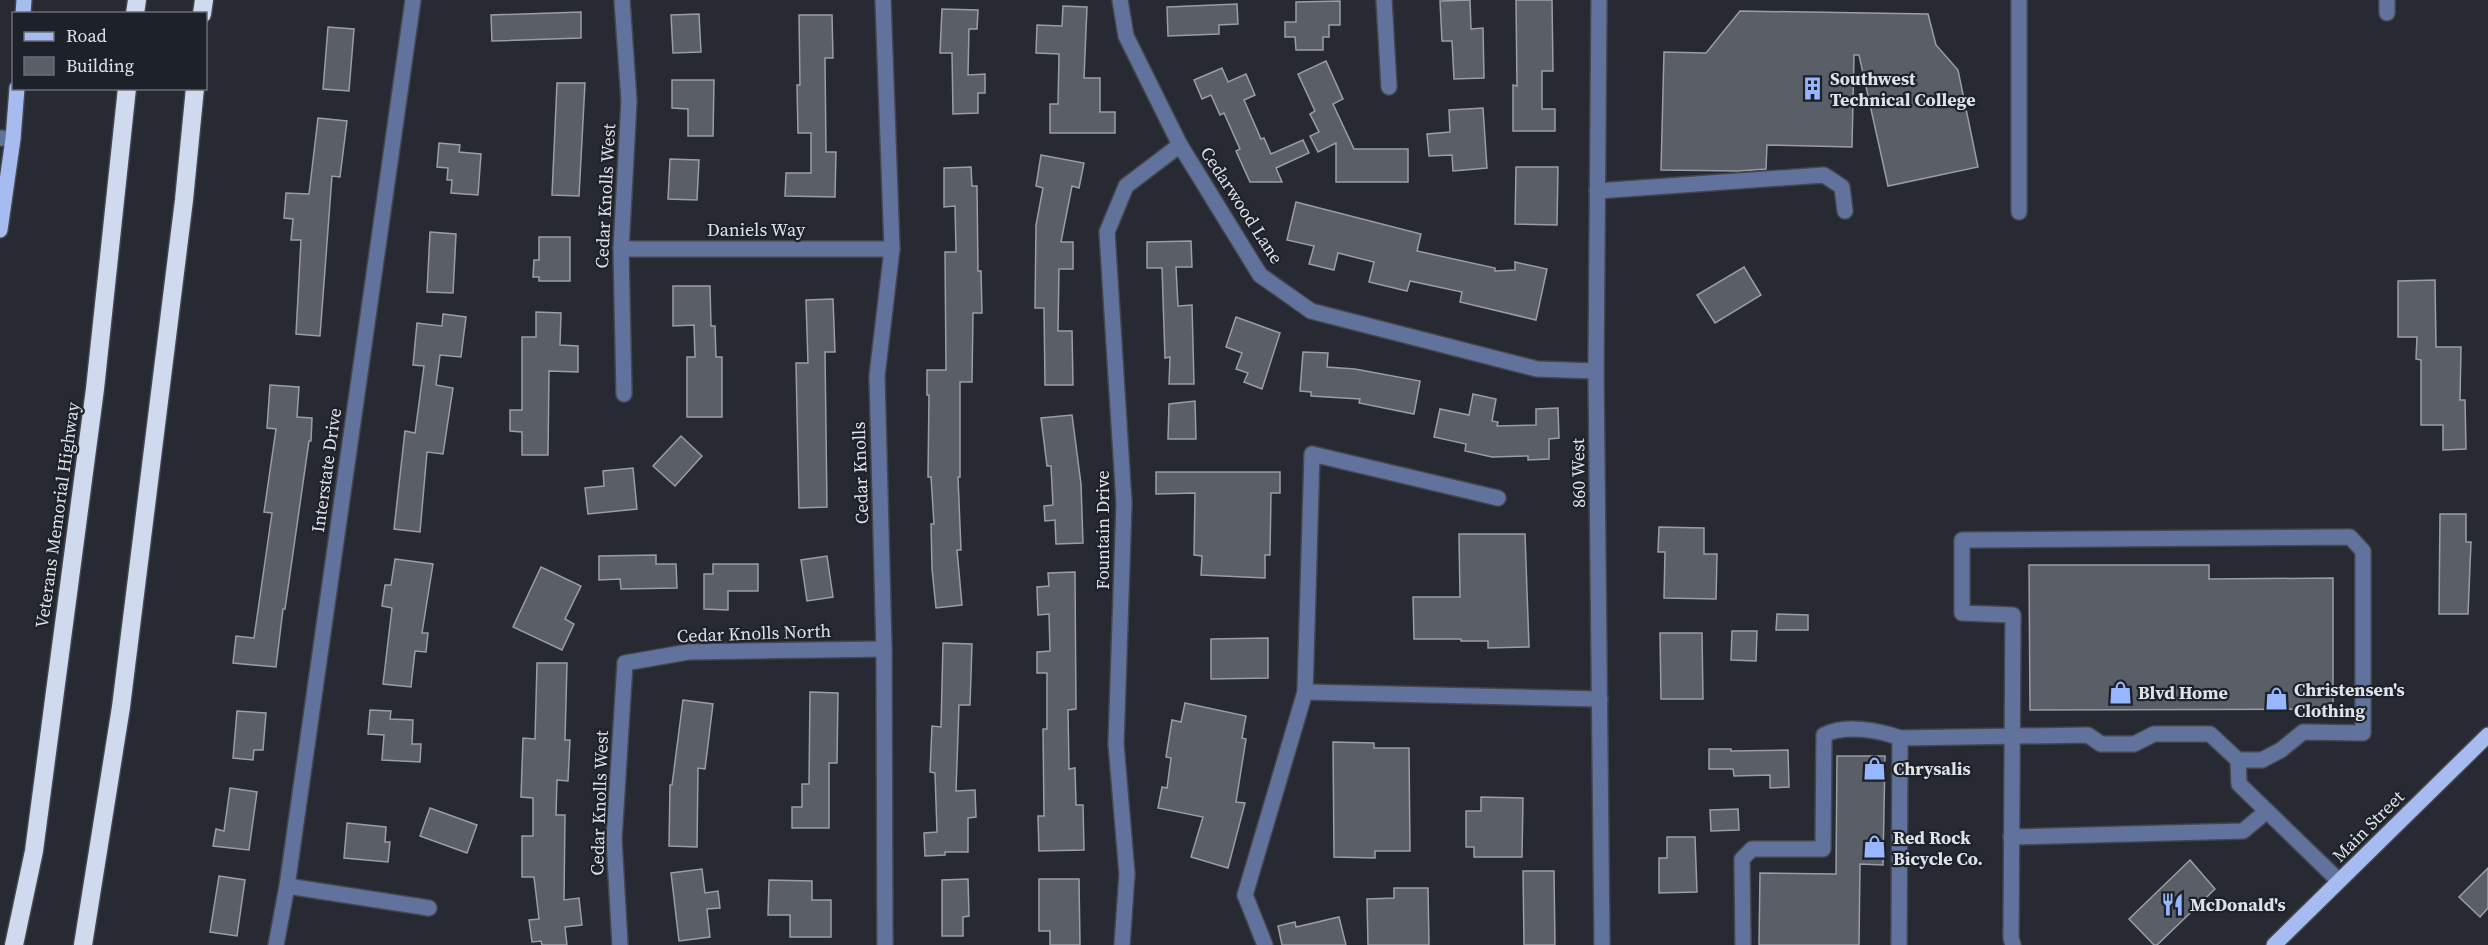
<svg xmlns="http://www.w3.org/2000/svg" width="2488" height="945" font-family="'Source Serif 4',serif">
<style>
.building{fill:#5a5e67;stroke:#999da7;stroke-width:1.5}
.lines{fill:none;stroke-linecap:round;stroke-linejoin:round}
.minor-casing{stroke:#444750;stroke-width:18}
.major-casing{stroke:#444750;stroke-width:18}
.highway-casing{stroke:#444750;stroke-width:21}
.minor{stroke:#61739d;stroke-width:15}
.major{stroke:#a6bcf0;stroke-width:15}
.highway{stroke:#d0daef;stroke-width:18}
.labels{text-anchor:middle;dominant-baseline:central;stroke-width:4.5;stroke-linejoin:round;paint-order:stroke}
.poi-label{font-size:18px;font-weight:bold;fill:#dfe2e7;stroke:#1d2129;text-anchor:start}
.street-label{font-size:18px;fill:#dfe2e7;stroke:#1d2129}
</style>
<rect width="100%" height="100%" fill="#272a33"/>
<!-- building -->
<g class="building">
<path d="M1470 0 1471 29 1483 28 1484 78 1454 79 1452 41H1442L1440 1Z"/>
<path d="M1516 0H1552L1553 71H1542V109H1555V131H1513V85L1517 86Z"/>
<path d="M1340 1V25H1329V37H1323V50H1296L1295 37H1285V22H1296V2Z"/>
<path d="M1237 4 1238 24 1219 25V34L1168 36 1167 7Z"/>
<path d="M1063 6 1087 7 1084 78H1100V112H1115V133H1050V104H1058L1059 54 1036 53 1037 25 1062 26Z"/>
<path d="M942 9 978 10 977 29H969L968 75 985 74V93H978V113L953 114 952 53H940Z"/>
<path d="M1740 11 1928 14 1936 45 1958 70 1978 167 1888 186 1859 55H1854L1852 147 1767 145 1766 169 1738 171 1661 170 1664 52 1706 53Z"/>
<path d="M581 12V38L492 41 491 15Z"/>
<path d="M699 14 701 52 673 53 671 15Z"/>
<path d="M799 15H832L833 58H825L826 152H836L835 197 785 196 786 173H811V133H798L797 85H800Z"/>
<path d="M328 27 354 29 349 91 323 89Z"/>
<path d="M1326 61 1343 99 1333 104 1354 149H1408V182H1336V143L1318 152 1310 136 1319 132 1310 114 1315 111 1298 74Z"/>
<path d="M1222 68 1228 82 1246 74 1255 95 1244 100 1261 139 1264 138 1271 154 1303 140 1309 153 1276 168 1282 182H1250L1236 151 1240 149 1224 113 1220 115 1211 95 1202 99 1194 80Z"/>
<path d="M672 80H714L713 136H688V109L672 108Z"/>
<path d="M557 83H585L579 196 552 195Z"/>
<path d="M1483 108 1487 168 1453 171 1452 155 1429 156 1427 134 1450 132 1449 110Z"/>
<path d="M318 118 347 121 340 177 332 176 320 336 296 334 301 240H291L293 219 284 218 286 193 309 194Z"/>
<path d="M439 143 460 145 459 152 481 154 478 195 451 193 452 180H447L448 168 437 167Z"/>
<path d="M1041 155 1084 163 1079 188 1072 186 1061 242H1073V269H1059L1058 331H1072L1073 385H1045L1044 308H1035L1036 225 1043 188 1036 186Z"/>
<path d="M670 159 699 160 697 200 668 199Z"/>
<path d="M971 167 972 186H977L978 271H981L982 313H973L972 382H960V477H958L961 550H957L962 605 936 608 932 569 931 524H934L931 477H928L929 395H927V370H946L945 252H956L955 206 944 207V168Z"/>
<path d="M1516 167H1558L1557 225 1515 224Z"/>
<path d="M1296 202 1421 234 1417 251 1495 268V271L1515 270V262L1547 269 1536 320 1460 302 1462 292 1410 281 1407 291 1369 282 1374 262 1338 253 1334 270 1309 264 1314 246 1287 240Z"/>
<path d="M430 232 456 234 453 293 427 292Z"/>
<path d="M539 237H570V281H539V277H533L534 260H539Z"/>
<path d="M1191 241 1192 267H1176L1178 306 1192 305 1194 384H1169L1170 357 1165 358 1162 268H1147V242Z"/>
<path d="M1744 267 1761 295 1715 323 1697 295Z"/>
<path d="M2435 280 2436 347H2461L2460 400H2465L2466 449 2443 450V425H2421V360L2416 359 2417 337H2398V281Z"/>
<path d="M673 286H710L711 326H715L716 357H722V417H687V357H695L694 325 673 326Z"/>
<path d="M833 299 835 352H825L827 507 799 508 796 363H808L806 300Z"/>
<path d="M536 312 561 313 560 345 578 346V372L549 371 548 455H522V432L510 431V410H522V337H536Z"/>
<path d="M443 314 466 317 461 357 440 355 436 385 453 388 443 454 427 452 420 532 394 529 405 431 415 433 424 366 413 365 417 323 442 326Z"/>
<path d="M1236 317 1280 333 1262 389 1244 382 1248 373 1236 369 1242 353 1226 347Z"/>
<path d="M1303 352 1328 353 1327 367 1355 369 1420 381 1414 414 1359 403 1360 399 1311 396V392L1300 391Z"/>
<path d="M270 385 299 387 297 417 312 418 311 441H309L285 609H283L276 667 233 663 236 636 254 638 272 513 264 512 276 429 267 428Z"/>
<path d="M1473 394 1496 399 1492 421 1498 422 1497 426 1536 425V409L1558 408 1559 438 1549 439V459L1528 460V456L1492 457 1465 451 1466 444 1434 437 1440 409 1469 415Z"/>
<path d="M1195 401 1196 439H1168L1169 404Z"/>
<path d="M1072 415 1081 484 1083 543 1056 544 1055 520 1045 521 1044 506 1053 505 1051 466H1047L1041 418Z"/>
<path d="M681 436 702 456 675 486 653 466Z"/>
<path d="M633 468 637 509 588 514 585 488 604 486 603 471Z"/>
<path d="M1156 472H1280V493H1271L1270 555H1265V578L1201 575 1202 556 1194 555 1195 493 1156 494Z"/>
<path d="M2440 514H2466V542H2471L2468 614H2439Z"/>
<path d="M1659 527 1704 528V554H1717L1716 599 1664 598 1665 552H1658Z"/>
<path d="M1459 534H1525L1529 647 1488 648V641H1461V639H1414L1413 597H1460Z"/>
<path d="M656 555V564H676L677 588 621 589 620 579 599 580V556Z"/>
<path d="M827 556 833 597 807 601 801 560Z"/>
<path d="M395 559 433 564 422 633H428L426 652 415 651 411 687 383 684 392 608 382 606 385 585H391Z"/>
<path d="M713 564H758V591H728V610L704 609V574H713Z"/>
<path d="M2029 565H2209V579L2333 578V709L2030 710Z"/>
<path d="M541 567 581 586 565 619 574 624 562 650 513 627Z"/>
<path d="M1075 572 1076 709 1068 710 1069 769 1075 768 1076 805H1083L1084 850 1039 851 1038 816H1044L1043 729H1047V673H1037V652L1050 651 1049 614 1038 615 1037 587 1049 586 1048 573Z"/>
<path d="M1777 614 1808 615V630H1776Z"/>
<path d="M1732 631H1757L1756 661 1731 660Z"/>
<path d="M1660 633H1702L1703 699H1661Z"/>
<path d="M1268 638V678L1211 679V639Z"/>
<path d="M943 643 972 644 970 705H959L956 791 975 790 976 817 968 818V852H945V855L925 856 924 833 937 832 935 773 930 772 932 726 941 727Z"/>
<path d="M537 663H567L565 740H570L568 781 557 780 556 815H565L564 900 579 898 582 925 565 927 567 945H542L541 941 532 942 529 920 539 919 534 877H522V836H533V798L521 797 523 738 535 739Z"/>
<path d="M810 692 838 693 837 763H829V828H792V807H802V784H809Z"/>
<path d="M683 700 713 704 705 769 698 768 697 847 669 846 670 785H672Z"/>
<path d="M1185 703 1246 716 1242 738 1246 739 1236 802 1245 803 1228 868 1191 857 1203 817 1158 808 1162 787 1167 788 1171 758 1166 757 1172 720 1181 722Z"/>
<path d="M370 710 391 711 390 719 413 720 412 744H421L420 762 382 760 384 735 368 734Z"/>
<path d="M237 711 266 713 263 750H254L253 760 233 758Z"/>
<path d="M1333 742 1374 743V748H1409L1410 851H1375V858L1334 857Z"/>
<path d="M1709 749H1731V751L1788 750 1789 787 1770 788V775L1734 776 1733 769H1709Z"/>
<path d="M1837 756H1885L1883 865 1860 864 1859 945H1759L1760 873 1836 874Z"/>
<path d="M230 788 257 792 249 850 213 846 216 829 224 831Z"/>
<path d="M1481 797 1523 798 1522 857H1474V847H1466V811H1481Z"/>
<path d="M430 808 477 825 467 853 420 836Z"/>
<path d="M1738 809 1739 830 1711 831 1710 810Z"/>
<path d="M347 823 386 827 385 842H390L388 862 344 858Z"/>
<path d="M1667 837H1695L1697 892 1659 893V858H1667Z"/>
<path d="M2190 860 2215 889 2157 945H2154L2129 919Z"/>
<path d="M2488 868V908L2480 917 2459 897Z"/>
<path d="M702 869 705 893 718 891 720 908 707 909 710 937 679 941 671 873Z"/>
<path d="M1523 871H1554L1555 945H1524Z"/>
<path d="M219 876 245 880 237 936 210 932Z"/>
<path d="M968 879 969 916 963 917V936H942V880Z"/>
<path d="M1039 879H1079L1080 945H1050V931H1039Z"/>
<path d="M769 880 812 881V900H831V937H790V915H768Z"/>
<path d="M1394 888H1428L1429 945H1368L1367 899 1394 898Z"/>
<path d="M1339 917 1346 945H1282L1278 926 1295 922 1296 927Z"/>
</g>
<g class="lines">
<defs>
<g id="minor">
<path d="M622 0 629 101 621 249 624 394"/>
<path d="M883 0 892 249 877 376 884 649 885 945"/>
<path d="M1120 0 1126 36 1180 145 1260 275 1311 311 1537 369 1596 371"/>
<path d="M1384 0 1389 87"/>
<path d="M1599 0 1596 371 1602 945"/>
<path d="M2387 0V13"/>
<path d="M0 138 13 139"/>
<path d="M1597 191 1824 175 1842 187 1845 211"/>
<path d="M2019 212V0"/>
<path d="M621 249H892"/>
<path d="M1305 692 1600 699"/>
<path d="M2238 760 2239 784 2339 881"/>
<path d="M2011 837 2243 831 2267 811"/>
<path d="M287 886 429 908"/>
<path d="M276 945 287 886 413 0"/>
<path d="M620 945 614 839 625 663 688 652 884 649"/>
<path d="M1122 945 1127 874 1116 744 1124 503 1107 232 1126 186 1180 145"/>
<path d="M1265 945 1245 895 1305 692 1312 454 1498 498"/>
<path d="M1743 945 1742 859 1752 849H1823L1824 735C1844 724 1879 730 1900 738"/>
<path d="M1899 945 1900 738 2088 735 2101 744H2134L2154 734H2210L2238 760H2262L2281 750 2303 732 2363 733V551L2350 537 1962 540V613L2013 615 2011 938 2013 945"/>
</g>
<g id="major">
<path d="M23 14 24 0"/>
<path d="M0 230 13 139 17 88"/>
<path d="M2274 945 2488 735"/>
</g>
<g id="highway">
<path d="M135 14 137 0"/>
<path d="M202 14 204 0"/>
<path d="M14 945 34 851 95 389 127 88"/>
<path d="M83 945 121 707 184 200 195 88"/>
</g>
</defs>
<!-- minor casing -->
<use href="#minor" class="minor-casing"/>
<!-- major casing -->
<use href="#major" class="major-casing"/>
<!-- highway casing -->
<use href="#highway" class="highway-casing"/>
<!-- minor -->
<use href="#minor" class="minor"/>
<!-- major -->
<use href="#major" class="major"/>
<!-- highway -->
<use href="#highway" class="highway"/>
</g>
<!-- icons -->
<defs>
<symbol id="building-bare" viewBox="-9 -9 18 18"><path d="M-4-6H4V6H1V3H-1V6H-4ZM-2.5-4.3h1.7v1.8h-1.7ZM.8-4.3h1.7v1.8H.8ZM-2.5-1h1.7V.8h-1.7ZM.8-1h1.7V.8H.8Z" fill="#98b6fd" stroke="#1d2129" stroke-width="2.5" paint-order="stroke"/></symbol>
<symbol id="shop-bare" viewBox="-9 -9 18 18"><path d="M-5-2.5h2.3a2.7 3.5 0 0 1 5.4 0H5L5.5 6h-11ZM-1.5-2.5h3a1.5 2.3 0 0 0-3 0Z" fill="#98b6fd" stroke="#1d2129" stroke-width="2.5" paint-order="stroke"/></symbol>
<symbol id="restaurant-bare" viewBox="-9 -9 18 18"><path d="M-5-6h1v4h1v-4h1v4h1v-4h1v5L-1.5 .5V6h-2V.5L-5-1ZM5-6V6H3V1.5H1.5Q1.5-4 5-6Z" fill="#98b6fd" stroke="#1d2129" stroke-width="2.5" paint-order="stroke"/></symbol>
</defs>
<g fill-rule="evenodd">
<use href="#building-bare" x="1796" y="72" width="33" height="33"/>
<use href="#shop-bare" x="2104" y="676" width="33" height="33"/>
<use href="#shop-bare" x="2260" y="682" width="33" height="33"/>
<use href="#shop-bare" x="1858" y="752" width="33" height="33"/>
<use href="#shop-bare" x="1858" y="830" width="33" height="33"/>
<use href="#restaurant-bare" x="2156" y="888" width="33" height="33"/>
</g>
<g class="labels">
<!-- poi labels -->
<g class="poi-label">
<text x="1830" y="78">Southwest<tspan x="1830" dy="21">Technical College</tspan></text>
<text x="2294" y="689">Christensen's<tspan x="2294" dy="21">Clothing</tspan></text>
<text x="2138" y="692">Blvd Home</text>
<text x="1893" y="768">Chrysalis</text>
<text x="1893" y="837">Red Rock<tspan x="1893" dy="21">Bicycle Co.</tspan></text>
<text x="2190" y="904">McDonald's</text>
</g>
<!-- street labels -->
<g class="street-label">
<text transform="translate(605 196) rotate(-87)">Cedar Knolls West</text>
<text transform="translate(1242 205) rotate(57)">Cedarwood Lane</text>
<text x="756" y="229">Daniels Way</text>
<text transform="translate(326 470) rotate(-82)">Interstate Drive</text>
<text transform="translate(860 473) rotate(-92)">Cedar Knolls</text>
<text transform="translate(1578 473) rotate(-91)">860 West</text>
<text transform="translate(57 515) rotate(-82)">Veterans Memorial Highway</text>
<text transform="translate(1102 530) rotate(-90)">Fountain Drive</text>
<text transform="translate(754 633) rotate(-2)">Cedar Knolls North</text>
<text transform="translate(599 803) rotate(-88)">Cedar Knolls West</text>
<text transform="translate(2368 826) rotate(-45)">Main Street</text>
</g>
</g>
<!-- legend -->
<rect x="12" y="12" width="195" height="78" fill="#1d2129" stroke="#6b6e75" stroke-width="1.5"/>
<rect x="24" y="32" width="30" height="9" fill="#a6bcf0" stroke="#6b6e75" stroke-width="1.5"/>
<text x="66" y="42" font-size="18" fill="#dfe2e7">Road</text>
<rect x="24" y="57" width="30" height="18" fill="#5a5e67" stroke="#6b6e75" stroke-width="1.5"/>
<text x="66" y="72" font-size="18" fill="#dfe2e7">Building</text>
</svg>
